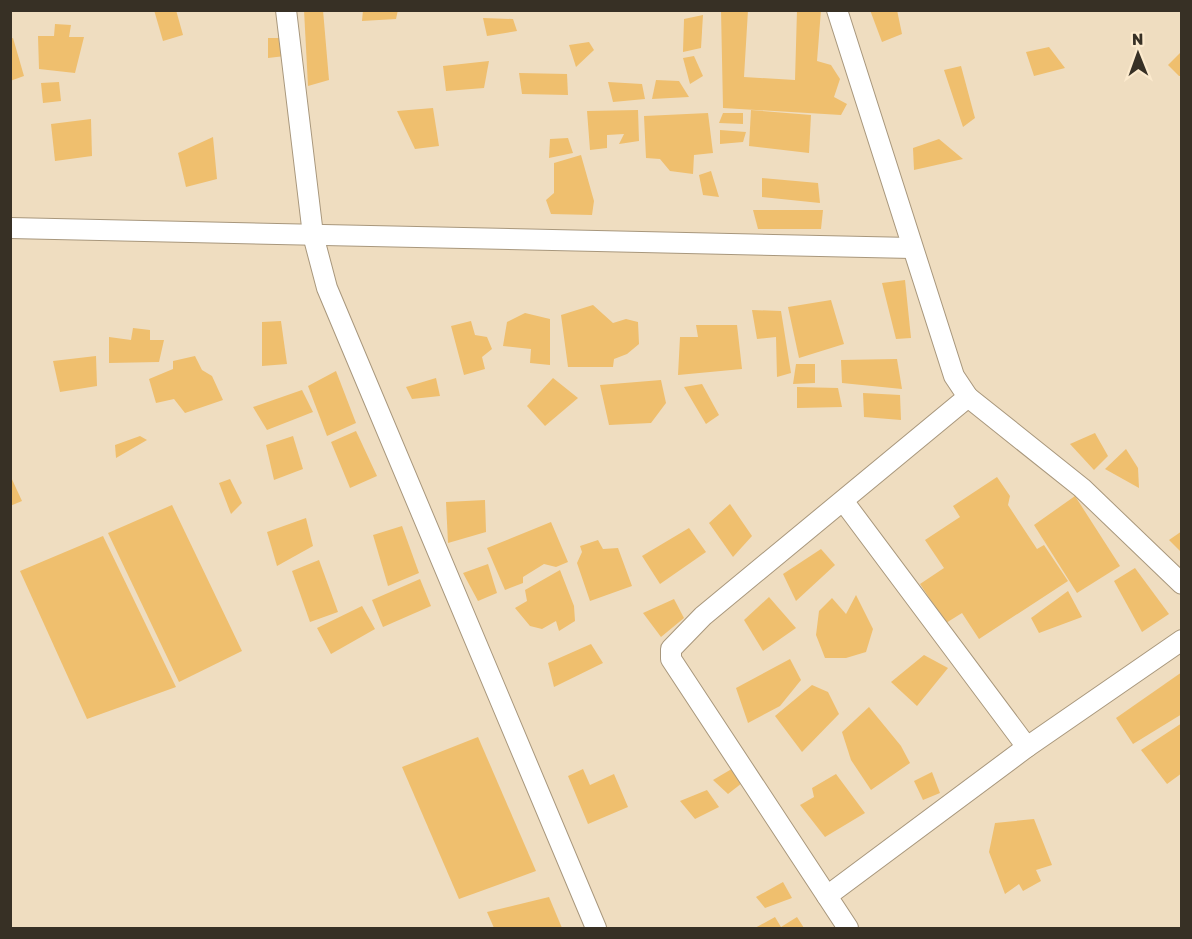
<svg xmlns="http://www.w3.org/2000/svg" width="1192" height="939" font-family="Rubik,sans-serif">
<style>
.building{fill:#efbf6e}
.lines{fill:none;stroke-linecap:round;stroke-linejoin:round}
.minor-casing{stroke:#a8977c;stroke-width:22}
.minor{stroke:#fff;stroke-width:20}
</style>
<rect width="100%" height="100%" fill="#efddc0"/>
<!-- building -->
<g class="building">
<path d="M154 10H176L183 35 163 41Z"/>
<path d="M304 10H323L329 80 308 86Z"/>
<path d="M363 10H398L396 19 362 21Z"/>
<path d="M721 10H748L744 77 795 80 797 10H821L817 61 831 65 840 79 834 97 847 104 841 115 723 108Z"/>
<path d="M870 10H897L902 34 882 42Z"/>
<path d="M703 15 701 48 683 52 684 19Z"/>
<path d="M483 18 513 19 517 31 487 36Z"/>
<path d="M55 24 71 25 69 37H84L75 73 39 69 38 36H54Z"/>
<path d="M13 38 24 76 10 81V39Z"/>
<path d="M268 38H280L285 56 268 58Z"/>
<path d="M589 42 594 50 576 67 569 45Z"/>
<path d="M1049 47 1065 68 1034 76 1026 52Z"/>
<path d="M1182 51V76H1179L1168 65Z"/>
<path d="M694 56 703 76 690 84 683 58Z"/>
<path d="M489 61 484 88 446 91 443 66Z"/>
<path d="M961 66 975 118 963 127 944 70Z"/>
<path d="M519 73 567 74 568 95 522 94Z"/>
<path d="M656 80 679 81 689 97 652 99Z"/>
<path d="M59 82 61 101 43 103 41 83Z"/>
<path d="M608 82 642 84 645 99 613 102Z"/>
<path d="M433 108 439 146 415 149 397 111Z"/>
<path d="M638 110 639 141 619 144 624 134 607 135V148L590 150 587 111Z"/>
<path d="M751 110 811 115 809 153 749 146Z"/>
<path d="M708 113 713 153 694 155 693 174 670 171 660 159 646 158 644 116Z"/>
<path d="M723 113H743V124L719 123Z"/>
<path d="M91 119 92 156 55 161 51 124Z"/>
<path d="M720 130 746 132 743 142 720 144Z"/>
<path d="M213 137 217 179 186 187 178 153Z"/>
<path d="M568 138 573 153 549 158 550 139Z"/>
<path d="M939 139 963 159 914 170 913 148Z"/>
<path d="M581 155 594 201 592 215 551 214 546 200 554 193V163Z"/>
<path d="M711 171 719 197 703 195 699 175Z"/>
<path d="M762 178 818 183 820 203 762 197Z"/>
<path d="M753 210H823L821 229H758Z"/>
<path d="M905 280 911 338 896 339 882 283Z"/>
<path d="M831 300 844 344 799 358 788 307Z"/>
<path d="M593 305 613 323 626 319 638 322 639 344 627 354 614 359 613 367H568L561 315Z"/>
<path d="M752 310 781 311 791 373 777 377 776 337 757 339Z"/>
<path d="M525 313 550 319V365L530 363 531 349 503 346 507 322Z"/>
<path d="M281 321 287 364 262 366V322Z"/>
<path d="M471 321 475 335 487 337 492 349 482 357 485 369 464 375 451 326Z"/>
<path d="M696 325H737L742 369 678 375 680 337H698Z"/>
<path d="M133 328 150 330V340H164L159 362 109 363V337L131 340Z"/>
<path d="M96 356 97 386 60 392 53 361Z"/>
<path d="M195 356 202 370 212 376 223 400 185 413 174 399 156 403 149 379 173 369V361Z"/>
<path d="M897 359 902 389 842 383 841 360Z"/>
<path d="M796 364H815V383L793 384Z"/>
<path d="M336 371 356 423 327 436 308 386Z"/>
<path d="M436 378 440 396 412 399 406 387Z"/>
<path d="M553 378 578 398 545 426 527 406Z"/>
<path d="M661 380 666 403 651 423 609 425 600 385Z"/>
<path d="M702 384 719 415 706 424 684 387Z"/>
<path d="M797 387 838 388 842 407 797 408Z"/>
<path d="M302 390 313 412 267 430 253 407Z"/>
<path d="M863 393 900 395 901 420 864 417Z"/>
<path d="M356 431 377 476 350 488 331 442Z"/>
<path d="M1095 433 1108 456 1094 470 1070 444Z"/>
<path d="M140 436 147 440 116 458 115 445Z"/>
<path d="M293 436 303 469 274 480 266 445Z"/>
<path d="M1126 449 1138 468 1139 488 1105 469Z"/>
<path d="M10 475 22 501 10 506Z"/>
<path d="M997 477 1010 496 1008 505 1037 549 1044 545 1068 581 979 639 962 613 946 623 920 584 944 568 925 540 960 517 953 506Z"/>
<path d="M230 479 242 503 231 514 219 483Z"/>
<path d="M1075 496 1120 566 1077 593 1034 525Z"/>
<path d="M485 500 486 532 448 543 446 502Z"/>
<path d="M730 504 752 536 733 557 709 523Z"/>
<path d="M172 505 242 651 179 682 108 533Z"/>
<path d="M306 518 313 546 277 566 267 532Z"/>
<path d="M551 522 568 562 556 567 544 564 523 577V583L505 590 487 548Z"/>
<path d="M402 526 419 573 388 586 373 535Z"/>
<path d="M689 528 706 552 660 584 642 556Z"/>
<path d="M1182 531V553L1169 540Z"/>
<path d="M103 536 176 687 87 719 20 571Z"/>
<path d="M598 540 603 549 618 548 632 586 590 601 577 563 582 552 580 546Z"/>
<path d="M821 549 835 565 796 601 783 574Z"/>
<path d="M319 560 338 612 310 622 292 571Z"/>
<path d="M488 564 497 593 478 601 463 573Z"/>
<path d="M1135 568 1169 614 1142 632 1114 581Z"/>
<path d="M560 570 574 606 575 621 559 631 556 621 542 629 530 626 515 608 527 601 525 590Z"/>
<path d="M420 579 431 606 383 627 372 600Z"/>
<path d="M1068 591 1082 617 1039 633 1031 618Z"/>
<path d="M856 595 873 629 866 652 846 658H825L816 635 819 611 832 598 846 614Z"/>
<path d="M769 597 796 628 763 651 744 620Z"/>
<path d="M674 599 684 618 661 637 643 613Z"/>
<path d="M362 606 375 629 331 654 317 628Z"/>
<path d="M591 644 603 663 554 687 548 663Z"/>
<path d="M924 655 948 668 917 706 891 682Z"/>
<path d="M790 659 801 680 780 706 748 723 736 688Z"/>
<path d="M1182 672V714L1133 744 1116 718Z"/>
<path d="M812 685 828 692 839 714 802 752 775 716Z"/>
<path d="M869 707 901 746 910 763 871 790 851 760 842 732Z"/>
<path d="M1182 723V773L1167 784 1141 750Z"/>
<path d="M478 737 536 871 459 899 402 767Z"/>
<path d="M735 767 742 783 728 794 713 780Z"/>
<path d="M583 769 590 785 614 774 628 807 588 824 568 776Z"/>
<path d="M932 772 940 793 923 800 914 781Z"/>
<path d="M836 774 865 813 825 837 800 805 814 797 812 788Z"/>
<path d="M707 790 719 807 695 819 680 801Z"/>
<path d="M1034 819 1052 865 1036 870 1041 881 1023 891 1019 884 1005 894 989 852 995 823Z"/>
<path d="M783 882 792 898 765 908 756 897Z"/>
<path d="M549 897 562 928H494L487 912Z"/>
<path d="M775 917 781 927 797 917 804 928H755Z"/>
</g>
<g class="lines">
<defs>
<g id="minor">
<path d="M286 10 313 235 327 288 596 928"/>
<path d="M837 10 954 376 968 397 703 616 671 649V659L848 928"/>
<path d="M10 228 912 248"/>
<path d="M968 397 1082 488 1182 584"/>
<path d="M844 502 1027 747"/>
<path d="M827 896 1027 747 1182 640"/>
</g>
</defs>
<!-- minor casing -->
<use href="#minor" class="minor-casing"/>
<!-- minor -->
<use href="#minor" class="minor"/>
</g>
<!-- border -->
<rect width="1192" height="939" fill="none" stroke="#373025" stroke-width="24"/>
<!-- north arrow -->
<g transform="translate(1138 54) rotate(359)" stroke="#fceacd" stroke-width="4.5" paint-order="stroke">
<path d="M0-4.5L10 22L0 15L-10 22Z" fill="#373025"/>
<text y="-9" font-size="16" font-weight="bold" text-anchor="middle" fill="#373025">N</text>
</g>
</svg>
